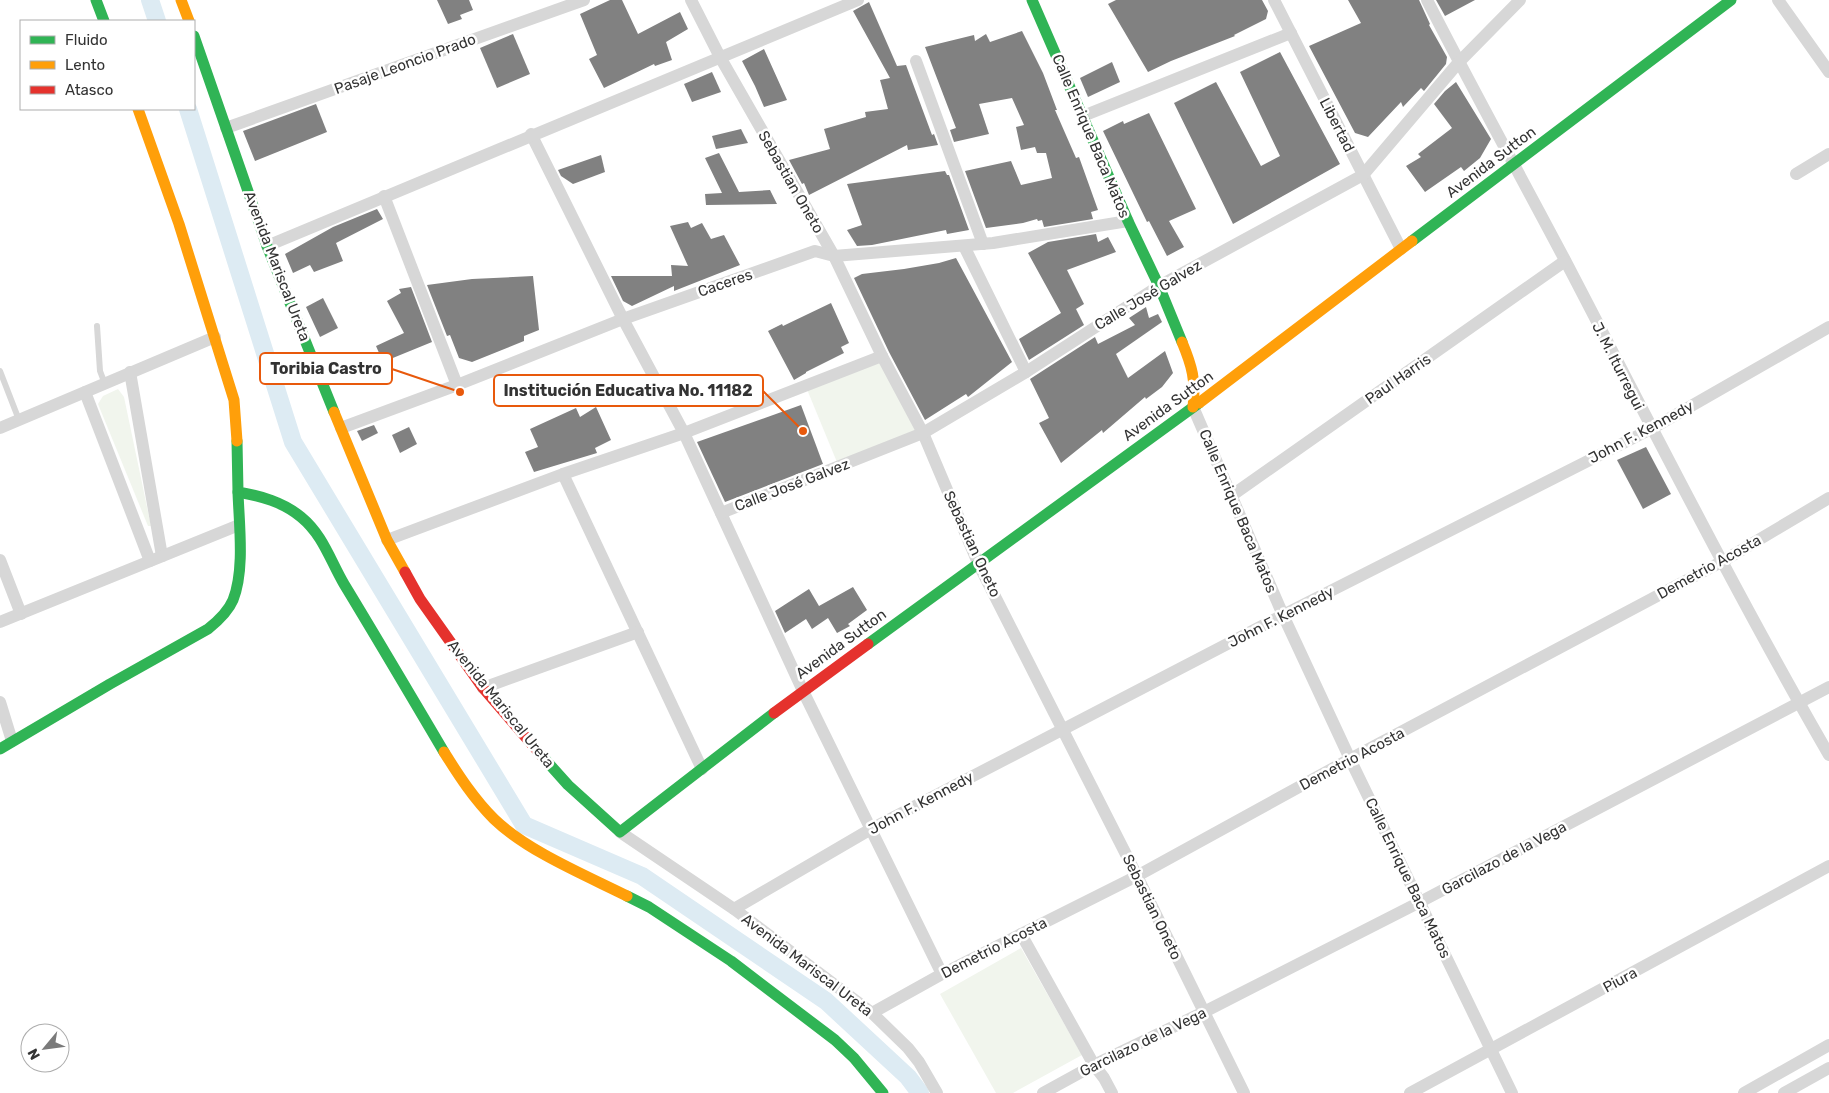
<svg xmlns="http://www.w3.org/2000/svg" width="1829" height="1093" font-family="Rubik,sans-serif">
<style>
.green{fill:#f1f5ed}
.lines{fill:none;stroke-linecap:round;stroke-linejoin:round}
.canal{stroke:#ddebf3;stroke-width:18}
.building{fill:#818181}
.lane{stroke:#d7d7d7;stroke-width:6}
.street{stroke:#d7d7d7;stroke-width:12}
.fast{stroke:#30b455;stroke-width:11}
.slow{stroke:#ff9f0a;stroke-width:11}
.jam{stroke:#e5322d;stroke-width:11}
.labels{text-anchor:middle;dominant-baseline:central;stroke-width:5;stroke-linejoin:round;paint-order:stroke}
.street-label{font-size:15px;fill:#333;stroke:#fff}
.leader{fill:none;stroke:#e8590c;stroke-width:2}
.callout-dot{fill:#e8590c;stroke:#fff;stroke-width:2}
.callout{fill:#fff;stroke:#e8590c;stroke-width:2}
.callout-label{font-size:16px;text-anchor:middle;font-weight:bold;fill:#333}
</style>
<rect width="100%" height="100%" fill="#fff"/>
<!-- green -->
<g class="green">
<path d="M882 356 923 433 839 467 806 387Z"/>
<path d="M118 389 124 397 151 526H148L98 404 103 396Z"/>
<path d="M1021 948 1082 1055 1013 1093H996L940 994Z"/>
</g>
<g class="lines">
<!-- canal -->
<g class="canal">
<path d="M150 0 157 21"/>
<path d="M188 109 293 442 524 825 642 876 826 1001 908 1077 920 1093"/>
</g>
</g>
<!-- building -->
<g class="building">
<path d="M437 0H469L473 10 460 15 462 19 448 24Z"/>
<path d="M610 0H622L638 34 680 12 688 29 666 42 672 60 655 66 654 64 604 88 589 59 597 55 580 14Z"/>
<path d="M1116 0H1262L1268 11 1266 19 1234 35 1235 36 1171 61 1148 72 1108 4Z"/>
<path d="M1348 0H1419L1430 24 1429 25 1447 57 1446 64 1424 91 1421 88 1403 107 1401 102 1368 137 1355 133 1309 46 1361 23Z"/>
<path d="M1436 0H1475L1445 16Z"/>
<path d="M869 2 897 66 906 65 932 135 934 134 938 145 908 150 907 145 809 195 804 183 802 184 789 160 830 149 824 129 866 117 865 112 888 109 880 80 890 78 853 11Z"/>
<path d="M1022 31 1043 73 1057 110H1055L1076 158 1079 157 1098 210 1091 212 1093 219 1044 227 1042 220 1038 221 1037 219 1023 223 986 228 965 171 1011 161 1021 185 1052 178 1046 153H1037L1035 147 1021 150 1016 127 1024 125 1012 98 979 104 989 134 954 142 950 130 956 128 925 47 974 35 975 41 986 34 990 42Z"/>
<path d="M513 34 530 74 497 88 480 48Z"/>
<path d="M764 49 787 100 764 107 755 86 742 61Z"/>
<path d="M1280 52 1340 164 1233 224 1174 103 1216 82 1261 166 1280 156 1240 72Z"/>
<path d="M1112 62 1120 82 1088 97 1080 78Z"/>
<path d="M712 72 721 92 692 102 684 84Z"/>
<path d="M1456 82 1491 139 1480 158 1464 171 1461 167 1425 192 1406 166 1421 157 1418 154 1452 128 1434 104 1445 91Z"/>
<path d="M316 104 327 132 255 161 243 131Z"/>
<path d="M1149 113 1196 209 1169 221 1184 247 1167 256 1149 221 1147 222 1103 131 1123 121 1124 124Z"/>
<path d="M741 129 748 143 716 149 712 136Z"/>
<path d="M719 153 739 192 770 190 777 204 706 205 705 194 722 193 705 158Z"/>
<path d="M601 155 605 172 573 184 561 176 558 170Z"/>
<path d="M945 171 947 175H949L969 230 947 234 946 230 872 245 857 246 847 230 862 225 847 184Z"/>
<path d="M377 209 383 219 336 243 343 261 314 272 310 265 293 273 285 254 333 227Z"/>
<path d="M688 222 691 228 702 223 711 239 724 235 740 265 674 291V286L632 306 623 301 611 276H672L671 265 688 266 670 226Z"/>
<path d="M1096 234 1098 242 1108 237 1116 252 1067 270 1084 304 1076 309 1084 325 1029 360 1019 339 1061 313 1028 253 1048 242Z"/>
<path d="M956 258 1012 362 968 397 966 394 925 420 889 352 854 278 862 274 904 269 939 263Z"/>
<path d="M533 276 539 330 524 336V341L472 362 459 358 450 335 447 336 427 285 472 279Z"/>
<path d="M411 287 432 342 383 362 376 346 404 333 387 301 401 293 399 289Z"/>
<path d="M323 298 338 328 320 337 306 307Z"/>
<path d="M831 303 849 343 841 347 844 353 806 372V373L794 380 768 331 782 324 783 326Z"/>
<path d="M1146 307 1149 318 1158 314 1162 322 1116 354 1128 378 1165 351 1173 373 1162 387 1146 399 1145 397 1103 433 1102 430 1061 463 1039 423 1049 418 1030 379 1095 337 1098 344 1135 325 1129 318Z"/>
<path d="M801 405 823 464 725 502 697 442Z"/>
<path d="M596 407 611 440 595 448 597 453 534 472 525 452 538 447 530 429 576 408 580 417Z"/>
<path d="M374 425 378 433 362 441 357 431Z"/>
<path d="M409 427 417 444 400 453 392 435Z"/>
<path d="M1646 447 1671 494 1643 509 1617 460Z"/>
<path d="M853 587 867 610 848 624 850 626 837 633 828 618 812 629 806 619 785 633 775 611 809 589 819 606Z"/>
</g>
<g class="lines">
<!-- lane -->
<g class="lane">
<path d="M97 326 100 371 105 384"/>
<path d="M0 371 19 420"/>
</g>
<!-- street -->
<g class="street">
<path d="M691 0 720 57 834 256 882 356 923 433 978 563 1137 876 1244 1093"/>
<path d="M1274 0 1401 249"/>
<path d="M1427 0C1472 88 1520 175 1566 262 1652 427 1736 594 1829 755"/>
<path d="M1778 0 1829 72"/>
<path d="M916 61 983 244"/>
<path d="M1083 116 1291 33"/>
<path d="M226 128 584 0"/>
<path d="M531 134 623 319 684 433 803 691 942 974"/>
<path d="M1796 174 1829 154"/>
<path d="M384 196 457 385"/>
<path d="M267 246 858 0"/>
<path d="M964 246 1026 372"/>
<path d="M130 372 162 556"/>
<path d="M85 392 150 561"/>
<path d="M1193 407 1283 615 1350 759 1512 1093"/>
<path d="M0 428 215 337"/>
<path d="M341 428 457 385 623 319 815 251 834 256 993 243 1128 221"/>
<path d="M563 474 702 769"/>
<path d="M1231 496 1565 261"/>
<path d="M721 513 923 433 1026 372 1159 286 1363 175 1459 62 1520 0"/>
<path d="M387 540 563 474 684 433 882 356"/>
<path d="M0 560 21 614"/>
<path d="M0 622 239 525"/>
<path d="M483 688 638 632"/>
<path d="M0 702 12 741"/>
<path d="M620 832 734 909 872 1013 908 1048 919 1062 937 1093"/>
<path d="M734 909 871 829 1283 615 1651 429 1829 327"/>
<path d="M1021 934 1094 1065 1104 1078 1112 1093"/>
<path d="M872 1013 942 974 1137 876 1350 759 1723 561 1829 498"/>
<path d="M1043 1093 1094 1065 1204 1012 1420 902 1829 687"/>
<path d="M1410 1093 1829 866"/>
<path d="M1744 1093 1829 1045"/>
<path d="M1784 1093 1829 1068"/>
</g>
<!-- fast -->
<g class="fast">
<path d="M96 0 104 21"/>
<path d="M1032 0 1128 221 1159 286 1182 342"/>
<path d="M194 36 267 246 334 412"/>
<path d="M1412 241 1731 0"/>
<path d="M237 441 238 492C261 496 283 502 301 517 323 535 330 560 344 584 378 640 411 696 444 752"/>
<path d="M868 644 1199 403"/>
<path d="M0 749 110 684 208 629C218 621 228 612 233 600 245 570 239 524 238 492"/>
<path d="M542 756 568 785 620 832 774 713"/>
<path d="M627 896 649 907 731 961 835 1040 854 1058 883 1093"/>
</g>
<!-- slow -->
<g class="slow">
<path d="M181 0 189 21"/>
<path d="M138 109 179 224 234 400 237 441"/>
<path d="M1182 342C1192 366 1196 380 1193 407"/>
<path d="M1199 403 1412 241"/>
<path d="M334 412 387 540 405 572"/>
<path d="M444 752C459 776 474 799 494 819 527 851 585 875 627 896"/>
</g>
<!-- jam -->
<g class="jam">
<path d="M405 572 420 599 483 688 542 756"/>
<path d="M774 713 868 644"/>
</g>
</g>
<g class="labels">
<!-- street labels -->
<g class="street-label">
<text transform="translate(405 64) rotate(-20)">Pasaje Leoncio Prado</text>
<text transform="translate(1337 125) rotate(63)">Libertad</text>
<text transform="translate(1091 136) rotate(67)">Calle Enrique Baca Matos</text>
<text transform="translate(1491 162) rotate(-37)">Avenida Sutton</text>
<text transform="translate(791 182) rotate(60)">Sebastian Oneto</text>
<text transform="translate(277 266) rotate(69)">Avenida Mariscal Ureta</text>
<text transform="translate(725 283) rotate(-19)">Caceres</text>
<text transform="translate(1148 295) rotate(-31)">Calle José Galvez</text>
<text transform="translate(1618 366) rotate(63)">J. M. Iturregui</text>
<text transform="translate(1398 379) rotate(-35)">Paul Harris</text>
<text transform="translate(1168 406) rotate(-36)">Avenida Sutton</text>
<text transform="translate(1641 432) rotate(-28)">John F. Kennedy</text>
<text transform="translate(792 485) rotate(-21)">Calle José Galvez</text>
<text transform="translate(1238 511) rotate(67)">Calle Enrique Baca Matos</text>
<text transform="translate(972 544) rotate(65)">Sebastian Oneto</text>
<text transform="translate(1709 567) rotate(-29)">Demetrio Acosta</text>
<text transform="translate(1281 617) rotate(-27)">John F. Kennedy</text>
<text transform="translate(841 644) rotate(-36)">Avenida Sutton</text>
<text transform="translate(501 704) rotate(51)">Avenida Mariscal Ureta</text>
<text transform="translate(1352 759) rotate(-28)">Demetrio Acosta</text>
<text transform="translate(921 803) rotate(-28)">John F. Kennedy</text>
<text transform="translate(1504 858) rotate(-28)">Garcilazo de la Vega</text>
<text transform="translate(1408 878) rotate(64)">Calle Enrique Baca Matos</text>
<text transform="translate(1152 907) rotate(64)">Sebastian Oneto</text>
<text transform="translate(994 948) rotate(-27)">Demetrio Acosta</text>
<text transform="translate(807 965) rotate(37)">Avenida Mariscal Ureta</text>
<text transform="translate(1620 980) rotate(-28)">Piura</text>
<text transform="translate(1143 1042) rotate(-26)">Garcilazo de la Vega</text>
</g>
</g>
<!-- callouts -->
<path class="leader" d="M460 392L392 369M803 431L763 391"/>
<g class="callout-dot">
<circle cx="460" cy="392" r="5"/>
<circle cx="803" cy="431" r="5"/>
</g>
<g class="callout">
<rect x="260" y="353" width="132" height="31" rx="5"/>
<rect x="494" y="375" width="269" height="31" rx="5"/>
</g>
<g class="callout-label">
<text x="326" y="374">Toribia Castro</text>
<text x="628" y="396">Institución Educativa No. 11182</text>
</g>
<!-- legend -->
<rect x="20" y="20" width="175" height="90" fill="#ffffff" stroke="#adadad"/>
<rect x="30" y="36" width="25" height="8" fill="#30b455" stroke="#adadad"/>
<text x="65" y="45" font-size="15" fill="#333333">Fluido</text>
<rect x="30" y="61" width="25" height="8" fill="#ff9f0a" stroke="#adadad"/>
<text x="65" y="70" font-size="15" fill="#333333">Lento</text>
<rect x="30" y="86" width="25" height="8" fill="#e5322d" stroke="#adadad"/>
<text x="65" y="95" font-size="15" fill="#333333">Atasco</text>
<!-- north arrow -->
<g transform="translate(45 1048) rotate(241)"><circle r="24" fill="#ffffff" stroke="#adadad"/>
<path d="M0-4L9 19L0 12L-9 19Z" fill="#7a7a7a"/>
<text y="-8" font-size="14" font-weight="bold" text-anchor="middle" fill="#333333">N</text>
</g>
</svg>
